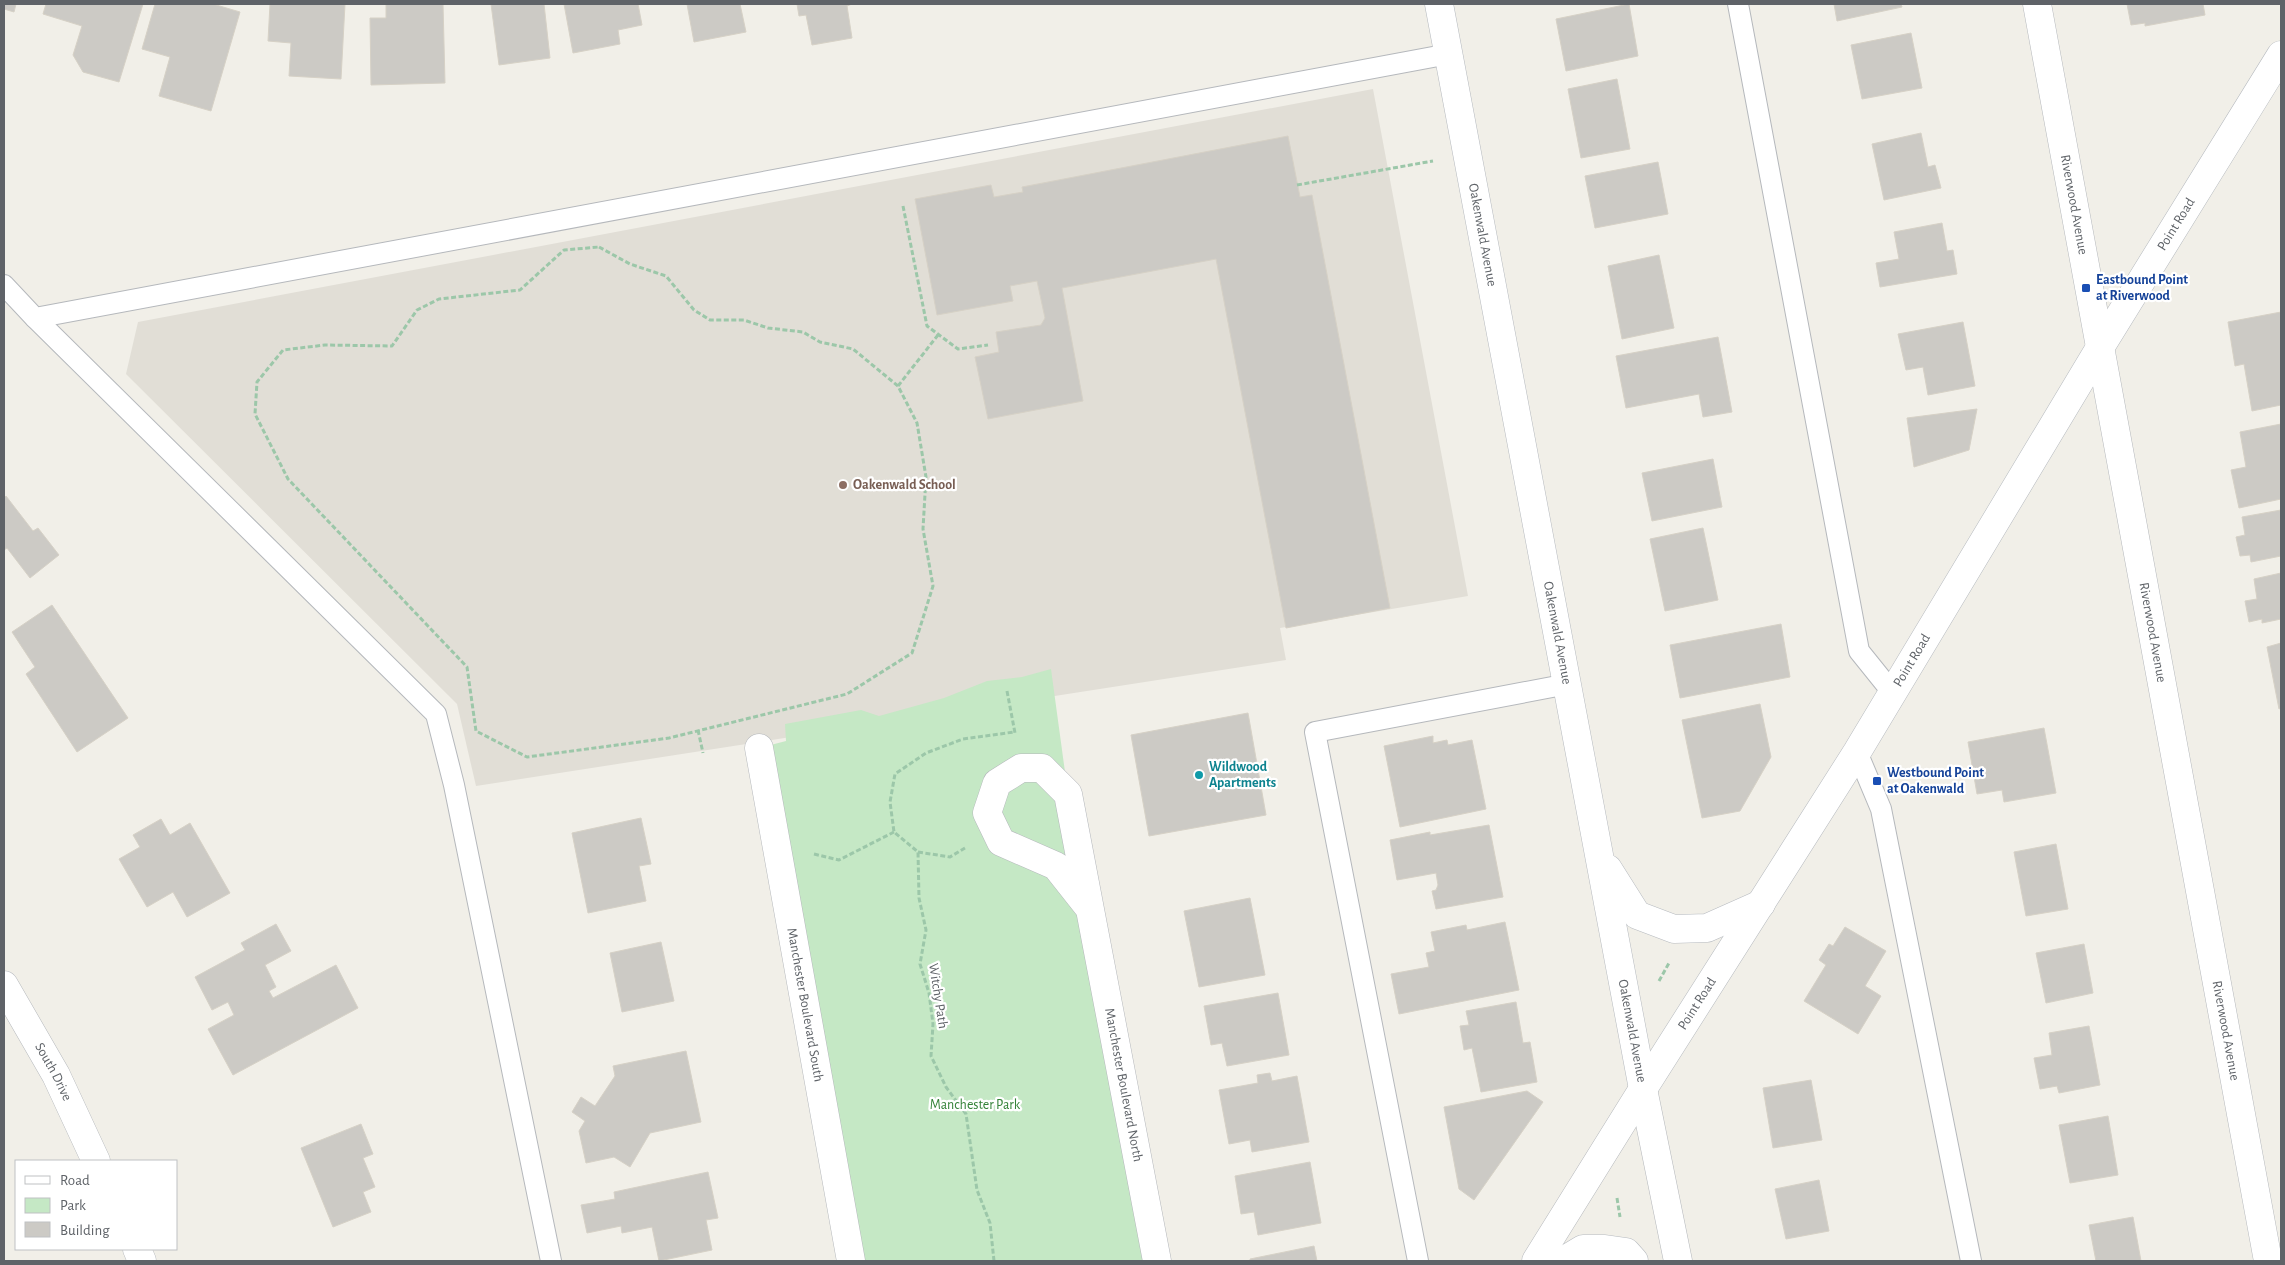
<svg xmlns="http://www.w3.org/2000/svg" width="2285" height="1265" font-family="'Alegreya Sans',sans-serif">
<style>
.education{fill:#e1ded6}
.green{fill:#c5e8c5}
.building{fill:#cccac5;stroke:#d6d1c6}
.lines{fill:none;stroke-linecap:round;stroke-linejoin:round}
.lane-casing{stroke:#b5b8bc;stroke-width:22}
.street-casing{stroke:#b5b8bc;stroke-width:29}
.secondary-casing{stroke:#b6babf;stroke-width:29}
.path{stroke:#9cc7a9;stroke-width:3;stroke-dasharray:5 2.5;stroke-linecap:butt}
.lane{stroke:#fff;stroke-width:20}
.street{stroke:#fff;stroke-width:28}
.secondary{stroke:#fff;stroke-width:28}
.transit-dot{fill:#1a4fb4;stroke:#fff;stroke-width:2}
.education-dot{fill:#8d6e63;stroke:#fff;stroke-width:2}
.culture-dot{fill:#0f9aa8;stroke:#fff;stroke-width:2}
.labels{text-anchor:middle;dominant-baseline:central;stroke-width:4.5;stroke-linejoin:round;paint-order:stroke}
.street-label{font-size:14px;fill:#5f6368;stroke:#fff}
.transit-label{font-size:14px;font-weight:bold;fill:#164399;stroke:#fff;text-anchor:start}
.education-label{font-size:14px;font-weight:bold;fill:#785e54;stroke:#fff;text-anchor:start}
.culture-label{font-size:14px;font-weight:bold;fill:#0d838f;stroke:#fff;text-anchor:start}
.park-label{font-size:14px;fill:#348238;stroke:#fff}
</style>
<rect width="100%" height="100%" fill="#f1efe8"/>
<!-- education -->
<path class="education" d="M1373 89 1468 596 1280 628 1286 660 476 786 457 704 126 374 138 322Z"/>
<!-- green -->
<path class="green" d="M1051 669 1068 794 1157 1261H851L759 748 786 741 785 724 861 710 879 716 944 698 987 681 1022 677Z"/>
<!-- building -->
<g class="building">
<path d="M4 4H16L14 12 4 9Z"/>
<path d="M46 4H143L119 82 83 72 73 55 82 26 43 14Z"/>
<path d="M155 4H213L240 12 211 111 159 96 170 57 142 49Z"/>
<path d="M270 4H345L341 79 289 76 291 43 268 41Z"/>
<path d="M386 4H443L445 83 371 85 370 18H386Z"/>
<path d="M491 4H544L550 58 499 65Z"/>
<path d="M564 4H638L642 25 618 30 620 44 573 53Z"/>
<path d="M687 4H740L746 32 694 42Z"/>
<path d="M797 4H852L847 6 852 38 812 45 806 15 799 16Z"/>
<path d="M1629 4 1638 56 1566 71 1556 19Z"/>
<path d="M1834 4H1901L1902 7 1837 21Z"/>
<path d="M2127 4H2203L2205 15 2145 26V23L2131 25Z"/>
<path d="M1911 33 1922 88 1862 99 1851 45Z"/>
<path d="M1617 79 1630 149 1581 158 1568 89Z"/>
<path d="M1921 133 1928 167 1935 165 1941 188 1884 200 1872 144Z"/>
<path d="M1288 136 1300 197 1312 195 1390 608 1286 628 1216 259 1062 288 1083 401 988 419 975 357 999 352 996 332 1041 325 1045 318 1037 281 1010 286 1013 301 937 315 915 199 991 185 994 197 1023 192 1022 187Z"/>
<path d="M1658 162 1668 214 1595 228 1585 176Z"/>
<path d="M1942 223 1947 251 1953 250 1957 274 1880 287 1876 263 1899 259 1894 232Z"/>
<path d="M1659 255 1674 328 1622 339 1608 266Z"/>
<path d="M2281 312V405L2252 411 2244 364 2235 366 2228 322Z"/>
<path d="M1963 322 1975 386 1928 395 1923 367 1906 370 1898 334Z"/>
<path d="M1718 337 1732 412 1703 417 1699 394 1626 408 1616 356Z"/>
<path d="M1977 409 1969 450 1914 467 1907 418Z"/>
<path d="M2281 424V499L2239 508 2231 470 2246 467 2240 432Z"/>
<path d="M1713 459 1722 507 1652 521 1642 473Z"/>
<path d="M6 496 33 531 38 528 59 555 30 578 7 548 4 550V498Z"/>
<path d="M2281 510V556L2251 562 2250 555 2240 556 2236 537 2245 535 2242 517Z"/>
<path d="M1703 528 1718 600 1665 611 1650 539Z"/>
<path d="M2281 573V619L2262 623V619L2249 622 2245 601 2257 599 2254 579Z"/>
<path d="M52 605 128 718 77 752 26 674 35 667 12 632Z"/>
<path d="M1781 624 1790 677 1680 698 1670 645Z"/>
<path d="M2281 643V708L2279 709 2267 647Z"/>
<path d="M1760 704 1771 757 1740 811 1702 818 1682 720Z"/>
<path d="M1248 713 1266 815 1149 836 1131 735Z"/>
<path d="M2044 728 2056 793 2004 802 2002 790 1977 794 1968 742Z"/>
<path d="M1433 736V743L1447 740 1448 745 1472 740 1486 809 1400 827 1384 746Z"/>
<path d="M641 818 651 864 639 866 646 901 588 913 572 833Z"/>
<path d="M161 819 170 835 190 823 230 893 187 917 173 892 147 907 119 859 140 847 133 835Z"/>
<path d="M1489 825 1503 897 1436 909 1432 891 1436 890 1438 885 1436 873 1397 880 1390 840 1430 832V835Z"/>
<path d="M2056 844 2068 909 2026 916 2014 852Z"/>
<path d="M1250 898 1265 975 1199 987 1184 911Z"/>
<path d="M1505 922 1519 990 1399 1014 1391 974 1429 967 1426 953 1435 951 1431 932 1466 925 1467 930Z"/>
<path d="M276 924 291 951 265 965 276 987 269 991 273 998 336 965 358 1008 233 1075 208 1029 234 1015 228 1002 212 1010 195 977 245 950 241 943Z"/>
<path d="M1845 927 1886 951 1865 986 1881 996 1858 1034 1804 1001 1826 965 1819 960 1829 944 1833 946Z"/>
<path d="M661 942 674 1001 622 1012 610 953Z"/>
<path d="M2084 944 2093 993 2046 1003 2036 953Z"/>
<path d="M1278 993 1289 1055 1227 1066 1222 1043 1211 1045 1204 1006Z"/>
<path d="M1516 1002 1523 1043 1530 1042 1537 1082 1481 1092 1472 1048 1464 1050 1460 1026 1469 1025 1466 1011Z"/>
<path d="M2089 1026 2100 1085 2059 1093 2057 1086 2040 1089 2034 1058 2052 1055 2049 1033Z"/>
<path d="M686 1051 701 1122 650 1133 630 1167 614 1157 586 1163 579 1131 585 1121 572 1112 581 1097 595 1106 615 1076 613 1066Z"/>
<path d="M1270 1073 1272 1081 1297 1076 1309 1142 1252 1152 1250 1140 1229 1144 1219 1090 1258 1083 1257 1075Z"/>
<path d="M1811 1080 1822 1140 1773 1148 1763 1088Z"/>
<path d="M1527 1091 1543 1102 1474 1200 1459 1189 1444 1107Z"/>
<path d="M2108 1116 2118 1175 2070 1183 2059 1125Z"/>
<path d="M361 1124 373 1154 363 1158 375 1187 363 1192 371 1212 333 1227 301 1148Z"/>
<path d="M1310 1162 1321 1223 1258 1235 1254 1212 1241 1214 1235 1176Z"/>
<path d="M708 1172 718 1218 706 1220 712 1250 659 1261 652 1227 622 1233 621 1226 587 1233 581 1205 615 1199 614 1192Z"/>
<path d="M1819 1180 1829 1231 1786 1239 1775 1189Z"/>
<path d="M2133 1217 2141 1261H2096L2089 1225Z"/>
<path d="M1314 1246 1317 1261H1250V1259Z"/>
</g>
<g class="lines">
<defs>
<g id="lane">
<path d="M1738 4 1859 651 1892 692"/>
<path d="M4 285 35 318 1449 54"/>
<path d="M35 318 436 714 454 785 551 1261"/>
<path d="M1857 752 1881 809 1971 1261"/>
<path d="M1418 1261 1315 732 1568 684"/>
</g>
<g id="street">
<path id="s1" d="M2037 4 2268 1261"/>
<path id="s2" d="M759 748 851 1261"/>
<path id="s3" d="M1090 909 1056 866 1001 842 987 813 997 783 1021 768H1042L1068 794 1157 1261"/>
<path id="s4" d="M4 985 56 1075 96 1161"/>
<path d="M1643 1089 1678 1261"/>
<path d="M137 1249 142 1261"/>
<path d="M1536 1261 1643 1089"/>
</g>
<g id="secondary">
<path id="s5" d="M1439 4 1643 1089"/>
<path d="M1608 869 1637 915 1674 929 1707 928 1761 904"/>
<path id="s6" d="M1643 1089 1857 752 2101 346 2281 55"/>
<path d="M1563 1261 1583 1249H1605L1626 1252 1634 1261"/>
</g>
</defs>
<!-- lane casing -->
<use href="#lane" class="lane-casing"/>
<!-- street casing -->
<use href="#street" class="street-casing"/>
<!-- secondary casing -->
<use href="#secondary" class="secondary-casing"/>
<!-- path -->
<g class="path">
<path d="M1297 185 1433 161"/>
<path d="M903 206 927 326 958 349 988 345"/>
<path d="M599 247 630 264 666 276 694 310 710 320H744L768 328 803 332 820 342 853 349 898 386 917 423 926 477 923 529 933 586 912 653 847 694 669 738 527 757 476 731 467 667 288 479 255 414 257 382 283 350 325 345 392 346 417 310 439 299 520 290 564 250Z"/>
<path d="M898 386 938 335"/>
<path d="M1007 691 1015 733"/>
<path d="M698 730 703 753"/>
<path d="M918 852 950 857 965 848"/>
<path d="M814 854 839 860 894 832"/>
<path d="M1659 981 1669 963"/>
<path d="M1617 1198 1620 1217"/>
<path d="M994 1261 990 1223 977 1190 966 1114 946 1087 931 1056 933 1024 929 993 920 964 926 930 919 898 918 852 894 832 890 802 895 774 926 753 963 739 1014 732"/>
</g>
<!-- lane -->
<use href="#lane" class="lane"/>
<!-- street -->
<use href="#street" class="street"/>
<!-- secondary -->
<use href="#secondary" class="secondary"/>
</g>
<!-- markers -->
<g class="transit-dot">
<rect x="2081" y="283" width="10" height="10" rx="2.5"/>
<rect x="1872" y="776" width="10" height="10" rx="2.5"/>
</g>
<circle class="education-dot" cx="843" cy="485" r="5"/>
<circle class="culture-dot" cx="1199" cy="775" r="5"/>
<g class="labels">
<!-- street labels -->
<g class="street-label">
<text stroke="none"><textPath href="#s1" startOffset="204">Riverwood Avenue</textPath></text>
<text stroke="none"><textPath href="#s6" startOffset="1016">Point Road</textPath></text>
<text stroke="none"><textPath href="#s5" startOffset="235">Oakenwald Avenue</textPath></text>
<text stroke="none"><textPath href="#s1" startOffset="639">Riverwood Avenue</textPath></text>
<text stroke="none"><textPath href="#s5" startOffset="640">Oakenwald Avenue</textPath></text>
<text stroke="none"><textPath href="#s6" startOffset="506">Point Road</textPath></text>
<text transform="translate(938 996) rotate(81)">Witchy Path</text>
<text stroke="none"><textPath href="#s6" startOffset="101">Point Road</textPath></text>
<text stroke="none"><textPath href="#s2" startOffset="261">Manchester Boulevard South</textPath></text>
<text stroke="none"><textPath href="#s5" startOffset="1045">Oakenwald Avenue</textPath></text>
<text stroke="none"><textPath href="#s1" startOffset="1044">Riverwood Avenue</textPath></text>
<text stroke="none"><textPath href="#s4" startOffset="100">South Drive</textPath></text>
<text stroke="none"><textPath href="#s3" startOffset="561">Manchester Boulevard North</textPath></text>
</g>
<!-- transit labels -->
<g class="transit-label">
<text x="2096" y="280">Eastbound Point<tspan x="2096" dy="16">at Riverwood</tspan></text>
<text x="1887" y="773">Westbound Point<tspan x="1887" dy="16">at Oakenwald</tspan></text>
</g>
<!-- education labels -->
<g class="education-label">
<text x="853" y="485">Oakenwald School</text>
</g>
<!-- culture labels -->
<g class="culture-label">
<text x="1209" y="767">Wildwood<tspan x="1209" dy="16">Apartments</tspan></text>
</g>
<!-- park labels -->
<g class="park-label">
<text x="975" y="1105">Manchester Park</text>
</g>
</g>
<!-- border -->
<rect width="2285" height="1265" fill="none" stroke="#5f6368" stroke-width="10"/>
<!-- legend -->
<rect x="15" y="1160" width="162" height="90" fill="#ffffff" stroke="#bfc1c3"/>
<rect x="25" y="1176" width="25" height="8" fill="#ffffff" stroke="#bfc1c3"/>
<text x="60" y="1185" font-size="15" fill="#5f6368">Road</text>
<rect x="25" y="1198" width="25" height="15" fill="#c5e8c5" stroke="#bfc1c3"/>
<text x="60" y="1210" font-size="15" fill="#5f6368">Park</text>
<rect x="25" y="1222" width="25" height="15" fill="#cccac5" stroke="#bfc1c3"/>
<text x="60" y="1235" font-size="15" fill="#5f6368">Building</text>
</svg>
